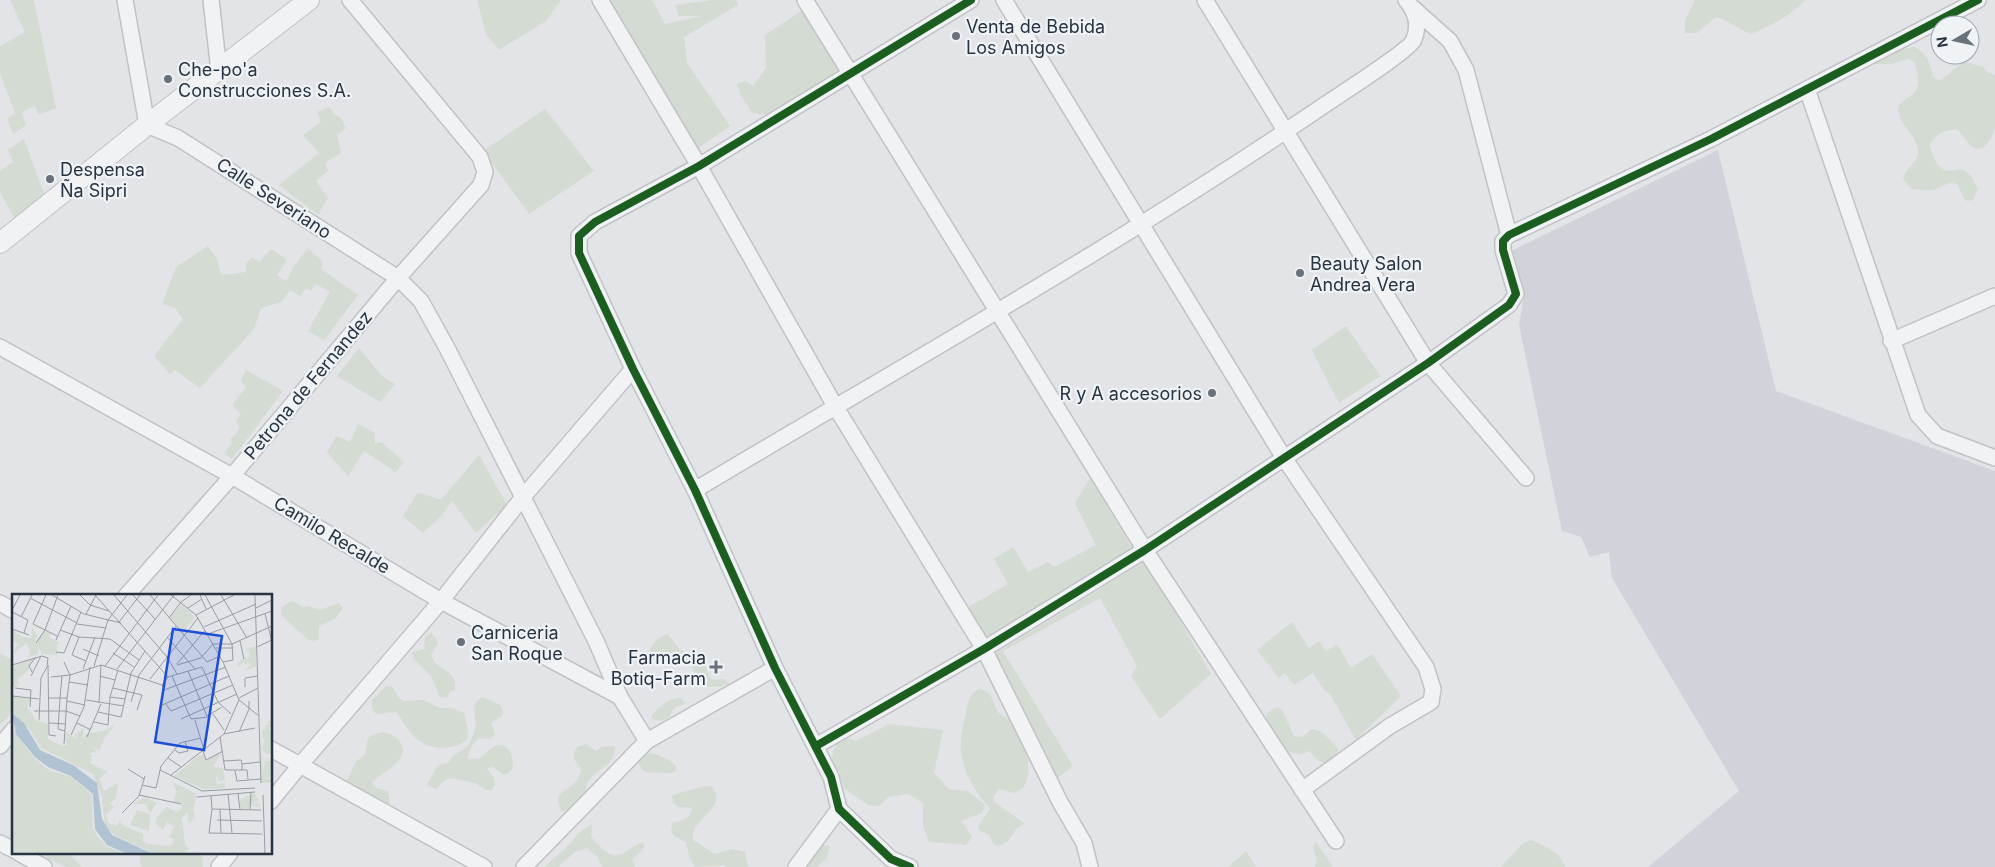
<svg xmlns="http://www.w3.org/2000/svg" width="1995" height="867" font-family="Inter,sans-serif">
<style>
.built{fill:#d0d4da}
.green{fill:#d3dbd2}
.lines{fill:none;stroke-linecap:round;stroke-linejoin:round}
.minor-casing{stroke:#c0c2c5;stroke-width:18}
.tertiary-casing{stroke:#c0c2c5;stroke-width:22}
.minor{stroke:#f1f2f4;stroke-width:15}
.tertiary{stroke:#f1f2f4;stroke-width:20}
.cycleway-casing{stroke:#eff3f6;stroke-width:11}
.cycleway{stroke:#1b5e20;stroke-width:8}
.poi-dot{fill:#69717b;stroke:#eff3f6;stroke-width:2}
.labels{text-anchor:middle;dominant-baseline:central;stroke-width:4.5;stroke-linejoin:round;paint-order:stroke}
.poi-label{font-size:18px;fill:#283341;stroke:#eff3f6;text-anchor:start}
.street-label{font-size:18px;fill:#283341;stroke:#eff3f6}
.inset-road{fill:none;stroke:#989da5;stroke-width:1}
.view{fill:#1d4ed8;fill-opacity:0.15;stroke:#1d4ed8;stroke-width:2.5}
.inset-edge{fill:none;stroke:#283341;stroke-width:2.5}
</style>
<rect width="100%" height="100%" fill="#e2e4e7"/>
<!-- built -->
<path class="built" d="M1718 150 1776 391 1995 471V867H1648L1739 791 1612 578 1609 552 1590 557 1581 537 1562 531 1519 325 1524 296 1513 250Z"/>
<!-- green -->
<g class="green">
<path d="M10 0H34L56 108 39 115 35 106 22 112 26 125 13 134 7 119 15 113 0 73V46L25 32Z"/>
<path d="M477 0H561L546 21 499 50 486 34Z"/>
<path d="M608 0H652L665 24 702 16H679L675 5 713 0H736L738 5 684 37 687 63 730 126 698 148Z"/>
<path d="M1695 0H1806C1791 15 1771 26 1751 34 1738 29 1729 21 1716 17L1697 33H1685V20Z"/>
<path d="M804 9 843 69 767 115 752 113 740 94 737 84 745 81 753 86 766 68 765 35Z"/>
<path d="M1914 47C1927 53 1931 64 1933 77L1939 80C1949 76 1955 66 1965 62L1983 67 1987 72 1995 75V128L1991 139 1983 148 1977 149 1971 146 1957 129C1941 132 1938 132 1929 145 1932 151 1934 161 1939 166 1953 181 1962 153 1978 189L1973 200 1967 201 1963 197 1958 185C1948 180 1946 186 1936 189 1929 192 1919 189 1912 189L1903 179C1905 168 1917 164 1918 153 1919 135 1897 125 1898 107 1903 100 1908 98 1914 93 1922 86 1917 69 1914 61L1908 59 1890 64H1872L1902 49Z"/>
<path d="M329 107 334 115 340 117 346 128 337 135 341 153 325 163 328 171 316 181 328 198 318 215 279 185 319 153 303 135 321 122 317 112Z"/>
<path d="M545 109 594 171 529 214 483 151Z"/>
<path d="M24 139 46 199 17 223 0 192V171L13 162 8 150Z"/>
<path d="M208 246 217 259 221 275 246 272V263L252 257 259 262 271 249 286 259 285 263 277 275 286 281 294 266 308 248 323 262 321 269 358 295 324 340 308 331 330 292 316 284 311 291 306 288 300 296 290 290 281 302 261 308 254 329 200 388 175 370 170 374 154 356 183 319 175 308 162 304 176 267Z"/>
<path d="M1346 326 1380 376 1339 403 1312 350Z"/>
<path d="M359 348 382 376 395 384 380 402 337 376Z"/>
<path d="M246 370 283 391 232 459 224 453 232 443 230 439 236 434 240 427 236 421 241 414 232 405 246 387 241 381Z"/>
<path d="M358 424 375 433V444L381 442 404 462 395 473 393 470 364 451 348 476 327 452 336 436 350 442Z"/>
<path d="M479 455 507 505 476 533 452 501 442 515 423 533 403 516 418 492 441 500Z"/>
<path d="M1090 478 1136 554 987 648 965 609 1008 584 994 559 1013 547 1028 572 1048 562 1054 567 1096 545 1075 503Z"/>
<path d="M1145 561 1211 674 1160 719 1131 676 1137 666 1100 598 1003 651 1073 766 1055 780 990 657Z"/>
<path d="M291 601 297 603 302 607 308 606 320 610 339 603 343 608 336 618 319 626V639L313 641 307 639 281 615V608Z"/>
<path d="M1292 622 1309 648 1319 641 1326 651 1337 644 1351 668 1372 654 1401 696 1356 740 1330 694 1324 690 1313 673 1294 685 1285 673 1279 678 1257 650Z"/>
<path d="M431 633 435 637 438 643 431 655C436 672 459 669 455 690L450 692 447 698 440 697 431 676 413 658 412 652 424 649 425 637Z"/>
<path d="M667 634C673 640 677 648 684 652 691 655 697 651 702 658 708 665 706 674 712 680L724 679 730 683C725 686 720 687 714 687 696 688 697 672 687 660 669 663 673 661 659 652L647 654 656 640Z"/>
<path d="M0 653 14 661C14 681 20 712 0 724Z"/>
<path d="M386 686 392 687 399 698 404 701 423 700 440 708H453L464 713 468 732V739C451 753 423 750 410 732 405 726 401 718 396 712L376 714 372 709V700Z"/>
<path d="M980 688 989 693C1000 711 991 711 1013 721 1023 741 1036 768 1023 788L1014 793 999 789 993 797 994 802 1024 823 1016 829 1008 841 999 846 994 845 989 835 980 831 978 827 990 809C986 802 980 798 976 791 960 765 957 747 965 717 969 702 966 698 980 688Z"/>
<path d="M482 697 500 705 503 710 502 716 491 723 495 734 491 739 479 738C473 742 469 751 468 758 472 759 476 760 480 758 485 754 490 748 496 746 509 742 514 758 513 767L509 773 503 775 493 767 487 768 494 778 495 784 492 790H486L475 783 450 778 444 781 436 789 427 785 437 766 449 762 453 756 469 745 476 727 474 707 477 701Z"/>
<path d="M682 698 685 704 675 707 668 718 661 721 652 719V715C661 706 667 698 682 698Z"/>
<path d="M1278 707 1282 710 1294 736C1302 739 1306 735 1311 729 1322 729 1331 741 1338 749L1337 754 1325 763 1318 760 1309 751 1301 754 1282 751 1266 728 1267 713Z"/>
<path d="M889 724 943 730 934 773 949 789 968 791 985 805 982 813 962 821 972 837 966 845 929 842 923 826V803L908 794 888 797 879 806 868 805 845 789 839 771 833 766C830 751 838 732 856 741Z"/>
<path d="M383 732C390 733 396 736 400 742 413 760 380 772 372 783L376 788 388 791 390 803 384 806 346 782 356 762 365 754 367 741 371 735Z"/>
<path d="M586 744 596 751 602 747 615 746C615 766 599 767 590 779 586 784 586 791 583 797 579 804 569 811 562 812 551 790 566 794 576 781 578 778 580 774 582 770L574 759V752L578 746Z"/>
<path d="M642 752C653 752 669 758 676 766L675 772C670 773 667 773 663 773 646 772 641 776 637 756Z"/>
<path d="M705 786H711C731 807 689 819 693 840L715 854 732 849 745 852 748 867H725L724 865 695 867 689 856 686 842 674 836 671 830 673 823C683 819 690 820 692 808L678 807 673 802 672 796 678 793Z"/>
<path d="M592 824 591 837C596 842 605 853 612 855 622 859 633 843 644 843L643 850 632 859 635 867H602L597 856 587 848 575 852 558 867H544L565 849 582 830Z"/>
<path d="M1531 840C1545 846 1560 852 1565 867H1501L1522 844Z"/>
<path d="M1316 842 1333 867H1315L1317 861 1313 847Z"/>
<path d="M823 845 830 846 827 858 817 867H808L818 849Z"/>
<path d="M1246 851 1256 867H1228Z"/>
<path d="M45 853H68L82 867H67L46 858Z"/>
<path d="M140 853 196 854 202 856 203 867H142L140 864Z"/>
</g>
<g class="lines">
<defs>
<g id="minor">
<path d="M125 0 147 125 178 138 398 278 421 301 447 348 596 641 620 697"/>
<path d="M211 0 219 71"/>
<path d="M600 0 699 166 835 406 984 649 1060 802 1084 843 1090 867"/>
<path d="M805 0 1145 550 1336 841"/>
<path d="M1004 0 1284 458 1426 667 1433 689 1431 702 1390 726 1302 790"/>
<path d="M1205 0 1428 363 1526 478"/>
<path d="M1413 8 1450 41 1466 70 1509 235"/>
<path d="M1807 89 1918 415 1937 436 1995 458"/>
<path d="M1891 341 1995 296"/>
<path d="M0 347 232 476 441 601 620 697 647 741"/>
<path d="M695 490C906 364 1122 243 1326 104 1339 95 1408 51 1413 41 1420 27 1416 12 1406 0"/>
<path d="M126 596 232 476 398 278 481 185 485 172 480 157 350 0"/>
<path d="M0 603 14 611"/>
<path d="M0 746 14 729"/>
<path d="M816 746 984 649 1145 550 1428 363 1509 305 1516 294 1503 250V241L1509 235 1711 139 1978 0"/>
<path d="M271 749 484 867"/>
<path d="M271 801 301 764 441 601 523 497 633 369"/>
<path d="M0 843 14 850"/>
<path d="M19 853 44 867"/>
<path d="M219 867 230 853"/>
<path d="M524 867 647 741 775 668"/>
<path d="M796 867 839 809"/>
<path d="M910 867 891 859 839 809 831 777 775 668 695 490 633 369 579 253V236L595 222 699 166 971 0"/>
</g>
<path id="tertiary" d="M0 243 147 125 309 0"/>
</defs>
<!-- minor casing -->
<use href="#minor" class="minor-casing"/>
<!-- tertiary casing -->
<use href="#tertiary" class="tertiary-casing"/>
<!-- minor -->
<use href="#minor" class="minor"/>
<!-- tertiary -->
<use href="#tertiary" class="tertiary"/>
<defs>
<g id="cycleway">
<path d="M816 746 984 649 1145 550 1428 363 1509 305 1516 294 1503 250V241L1509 235 1711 139 1978 0"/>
<path d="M910 867 891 859 839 809 831 777 775 668 695 490 633 369 579 253V236L595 222 699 166 971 0"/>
</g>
</defs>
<!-- cycleway casing -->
<use href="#cycleway" class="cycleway-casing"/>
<!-- cycleway -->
<use href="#cycleway" class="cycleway"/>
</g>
<!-- markers -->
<g class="poi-dot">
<circle cx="956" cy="36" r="5"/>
<circle cx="168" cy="79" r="5"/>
<circle cx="50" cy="179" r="5"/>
<circle cx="1300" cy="273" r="5"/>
<circle cx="1212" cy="393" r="5"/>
<circle cx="461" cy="642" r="5"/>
<path d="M713.5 659.5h5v5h5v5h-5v5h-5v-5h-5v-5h5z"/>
</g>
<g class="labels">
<!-- poi labels -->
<g class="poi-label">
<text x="966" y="26">Venta de Bebida<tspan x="966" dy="21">Los Amigos</tspan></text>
<text x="178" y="69">Che-po'a<tspan x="178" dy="21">Construcciones S.A.</tspan></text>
<text x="60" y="169">Despensa<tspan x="60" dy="21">Ña Sipri</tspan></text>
<text x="1310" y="263">Beauty Salon<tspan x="1310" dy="21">Andrea Vera</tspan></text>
<text x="1202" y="393" text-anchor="end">R y A accesorios</text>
<text x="471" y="632">Carniceria<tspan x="471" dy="21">San Roque</tspan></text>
<text x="706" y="657" text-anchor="end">Farmacia<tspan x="706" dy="21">Botiq-Farm</tspan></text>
</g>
<!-- street labels -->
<g class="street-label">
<text transform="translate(274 198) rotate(33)">Calle Severiano</text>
<text transform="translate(308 385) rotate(-50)">Petrona de Fernandez</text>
<text transform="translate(332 535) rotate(31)">Camilo Recalde</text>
</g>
</g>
<!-- overview -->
<g transform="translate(12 594)">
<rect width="260" height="260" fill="#e2e4e7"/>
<path d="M169 10 183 23 171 39 158 24ZM20 33 25 42 22 51 33 37 39 39 37 43 48 49 45 51V61L30 60 26 53V60L17 63 18 57 14 49 0 61 6 50 0 46V36L11 43 19 44ZM240 53H244V73L232 77 240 70 235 69V72L232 68 226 73 225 70 232 63 236 65 238 60 234 55ZM22 63 16 76 5 86 8 90H1L7 92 1 93 0 98V73ZM0 102 19 105 15 113 24 126 36 130V145L50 152 56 151 53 146 54 138 66 146 63 141 71 134V144L74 140 91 137 103 131 93 143 87 157 81 152 84 158 77 159 80 161 78 169 95 178 87 185 92 197 106 189 104 204 98 209 102 213 94 220 96 229 105 232 108 226 110 231 131 240V247L136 250 156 252 160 251 162 245 157 243 164 229 170 225 173 250 177 255 173 259H141L104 242 93 232 90 203 81 180 29 154 18 136 0 118ZM256 127H260L257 136 260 137V160L253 159 250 155 253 144H250V136H253L254 130 257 132ZM0 134 23 165 37 176 60 183 80 201 81 235 85 242 94 252 110 259H0ZM210 158 201 173 211 174 213 186 206 187V180L204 183 205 190 213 189V194L192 195 162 182 187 161H192L193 167ZM249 163 252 164 250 166 251 179 253 167H260V182L253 185H260L257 189 249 188ZM160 188 185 200 181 215 183 224 176 229V218L161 232 155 228 151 236 143 229 146 222 154 213 165 218 170 214 169 210 161 208 165 198ZM242 199 247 206 239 210 247 209 248 214 238 210 237 215H228V206ZM134 203 144 209 146 207 138 219 134 210H121ZM125 216 138 220 137 237 118 231Z" fill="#d3dbd2"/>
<path d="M0 119 12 129 28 156 61 171 85 189 90 225 100 241 139 259H113L95 251 83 235 81 200 59 182 36 173 23 163 4 140Z" fill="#b0c3d3"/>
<path class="inset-road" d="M34 1 21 30 45 42M40 1 72 20 109 29M68 1 78 11 97 17M83 1 156 83M102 1 155 63 165 80M121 1 143 25M138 1 195 68 208 62M159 1 184 21 211 68 227 106 247 122M188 1 194 15M193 1 220 50 221 66 211 68M209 1 235 44M243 1 249 189M18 4 65 29M176 14 190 5M244 14 260 6M0 16 8 1M0 18 16 26 12 39M74 20 84 1M253 20 260 48M184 21 222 1M9 23 20 1M157 24 169 8 179 1M107 28 128 1M65 30 94 34M192 33 244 10M0 35 17 41M48 36 67 43 98 45 127 66M196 40 260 17M67 43 60 61 74 67M155 43 183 75M44 46 59 12M228 47 232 65M24 49 33 36 46 1M245 53 260 46M204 54H221M71 55 87 62M44 58 52 59 69 18M101 59 122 73M165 70 193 36M0 71 30 62 36 64 35 71M165 71 189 64 201 50H220L260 32M82 72 96 26 115 1M93 72 146 1M71 75 83 43M105 75 162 1M176 77 195 122 210 113M20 78 17 72 24 63M19 82 29 62M50 82 48 104H55L58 81 52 68M88 82 103 86M160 82 179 125 197 123M39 83 58 81 89 71 150 91 156 83 190 73 206 108 219 120M138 85 186 24M57 88 76 91M150 91 152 96 214 73M233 93V84L246 82M3 94 19 96 18 113M101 94 130 101 125 116M0 102 27 105M98 103 113 105M37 104H48L46 135 53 137M227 104 246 94M74 106 112 112M55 107 73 111M119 108 127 81 164 32M87 109 89 71M153 109 159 117 221 91M150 111 217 82M22 117H54L68 122M86 118 109 123 119 79 133 57M201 120 212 136M169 125 225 100M27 126 29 84 36 71 37 141 44 142M183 126 192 156M82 128 96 131 98 103 106 76M37 129 54 130M65 129 79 136M227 138 237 115V107M212 140 227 106M59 141 72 113 78 73M75 143 89 110M208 143 213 176H235L236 185M52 150 55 104M163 156 167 159 176 157 173 147M191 157 194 166 211 157M156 164 169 173M212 167 229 166 230 170M116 175 132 185M148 176 190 197 243 194M230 176V170L248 168M223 177 225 187 249 185M159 181 212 140 243 134M130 191 144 194 149 172 168 149 189 144M226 199 228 216M216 200 220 239M127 201 169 210M251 201 253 259M199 202 200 215 249 216M185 203 243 198M200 215 197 239 250 240M208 215 209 239M238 215 239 198M110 219 127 202 133 182M205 226 250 227"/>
<path class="view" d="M161 35 210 42 192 156 143 148Z"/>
<rect width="260" height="260" class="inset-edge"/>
</g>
<!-- north arrow -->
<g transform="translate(1955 40) rotate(261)"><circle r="24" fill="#eff3f6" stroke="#9fa6ae"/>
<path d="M0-4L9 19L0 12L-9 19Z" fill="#69717b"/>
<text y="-8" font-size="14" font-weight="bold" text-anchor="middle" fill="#283341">N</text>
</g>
</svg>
